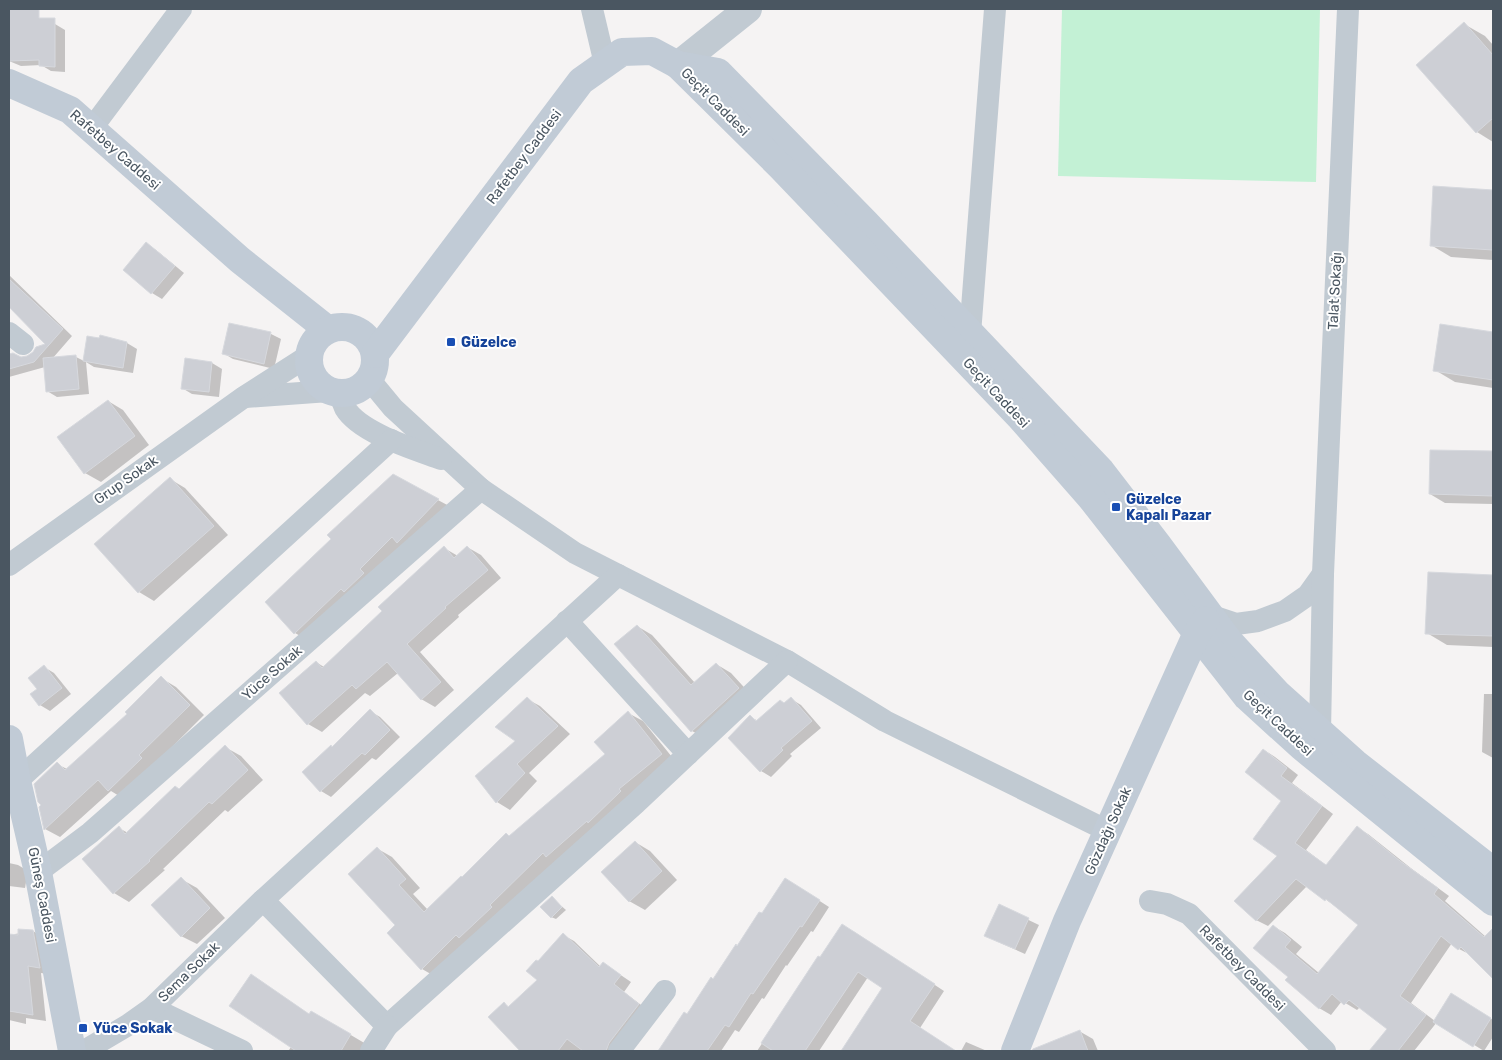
<svg xmlns="http://www.w3.org/2000/svg" width="1502" height="1060" font-family="Rubik,sans-serif">
<style>
.green{fill:#c3f1d5}
.shadow{fill:#0003}
.building{fill:#cdcfd5;stroke:#d7d9de}
.lines{fill:none;stroke-linecap:round;stroke-linejoin:round}
.minor{stroke:#c1cad2;stroke-width:22}
.tertiary{stroke:#c1cad2;stroke-width:28}
.secondary{stroke:#c1cbd6;stroke-width:28}
.transit-dot{fill:#1a4fb4;stroke:#fff;stroke-width:2}
.labels{text-anchor:middle;dominant-baseline:central;stroke-width:4;stroke-linejoin:round;paint-order:stroke}
.street-label{font-size:14px;fill:#4a5661;stroke:#fff}
.transit-label{font-size:14px;font-weight:bold;fill:#164399;stroke:#fff;text-anchor:start}
</style>
<rect width="100%" height="100%" fill="#f5f3f3"/>
<!-- green -->
<path class="green" d="M1062 9H1320L1316 182 1058 176Z"/>
<!-- shadow -->
<g class="shadow">
<path d="M55 24 65 30V72L51 71 41 65 21 66 9 61V26Z"/>
<path d="M1464 24 1485 36 1493 45V142L1477 132Z"/>
<path d="M1434 187 1493 191V260L1451 257 1431 245Z"/>
<path d="M146 244 156 250 184 273 162 299 152 293 124 270Z"/>
<path d="M9 275 72 336 52 359 76 357 84 361 127 343 137 349 133 373 94 367 86 362 89 394 57 397 47 391 45 367 9 377V355L13 354 20 358H28L48 345 9 305Z"/>
<path d="M230 324 271 334 281 339 274 369 233 359 223 353Z"/>
<path d="M1441 325 1493 333V388L1455 382 1435 370Z"/>
<path d="M186 360 212 363 222 369 219 397 192 394 182 388Z"/>
<path d="M108 401 123 410 149 445 101 482 85 473Z"/>
<path d="M1431 451 1493 452V504L1445 503 1430 494Z"/>
<path d="M393 476 451 507 309 641 295 633 267 602 333 539Z"/>
<path d="M170 479 185 488 228 535 154 601 139 592Z"/>
<path d="M467 547 481 555 501 578 458 615 459 617 420 652 454 690 435 707 421 699 398 673 370 696 365 693 322 732 308 724 281 694 316 662 324 667 383 612 444 548 458 556Z"/>
<path d="M1429 574 1493 576V647L1447 645 1427 633Z"/>
<path d="M637 626 652 635 695 683 716 664 731 673 753 697 707 739 692 731Z"/>
<path d="M44 667 54 673 71 694 50 711 40 705 39 689Z"/>
<path d="M161 678 176 687 204 715 154 765 124 799 111 791 60 837 45 829 57 764 67 769 129 714Z"/>
<path d="M1484 694H1493V758L1482 752Z"/>
<path d="M527 699 540 706 570 734 529 773 537 781 510 810 497 802 477 776 517 741Z"/>
<path d="M791 699 801 705 821 728 790 754 792 756 771 777 761 771 730 738 751 717 758 721Z"/>
<path d="M370 711 380 717 400 737 376 760 372 758 331 797 321 791 333 748Z"/>
<path d="M628 713 643 721 676 762 436 977 422 969 396 925 378 849 392 857 420 888 413 894 428 910 606 754Z"/>
<path d="M225 747 241 756 263 780 228 812 225 810 163 869 165 870 129 902 114 893 119 828 128 833 180 790Z"/>
<path d="M1264 750 1275 757 1298 775 1292 783 1333 814 1306 850 1327 866 1357 828 1368 834 1412 869 1449 896 1445 901 1486 937 1490 933 1493 935V977L1471 955 1459 949 1452 943 1411 1003 1435 1021 1461 1000 1493 1020V1037L1484 1051 1437 1022 1414 1051H1371L1389 1029 1360 1007 1357 1010 1342 1001 1331 1015 1319 1008 1289 976 1273 926 1285 933 1302 947 1296 954 1319 973 1360 924 1307 886 1268 926 1256 920 1278 856 1283 801Z"/>
<path d="M635 842 650 851 677 880 645 910 629 901Z"/>
<path d="M9 863 18 865 28 871 25 888 9 886Z"/>
<path d="M181 879 197 888 225 918 197 944 181 936Z"/>
<path d="M795 885 829 907 813 932 811 931 787 966 786 965 764 999 762 998 739 1032 735 1030 721 1051H659L684 1013 688 1015 738 947Z"/>
<path d="M552 898 566 910 556 919 551 917Z"/>
<path d="M999 906 1039 925 1025 954 996 941Z"/>
<path d="M33 931 46 939 53 975 41 973 46 1021 26 1018V1024L9 1020V935Z"/>
<path d="M853 931 944 991 920 1028 955 1051H842L884 987 868 977 819 1051H757L819 957 821 959Z"/>
<path d="M563 935 574 941 601 967 603 963 631 982 624 992 649 1011 619 1051H522L490 1017 504 1004 510 1007 539 980 538 962Z"/>
<path d="M266 985 310 1015 312 1012 366 1044 361 1051 289 1050 291 1047Z"/>
<path d="M1079 1031 1093 1039 1098 1051H1058L1054 1042Z"/>
<path d="M966 1042 987 1051H961Z"/>
</g>
<!-- building -->
<g class="building">
<path d="M9 9H39V18H55V67L39 66V60L9 61Z"/>
<path d="M1464 22 1493 55V118L1476 133 1416 65Z"/>
<path d="M1433 186 1493 190V250L1430 246Z"/>
<path d="M146 242 175 266 151 294 123 270Z"/>
<path d="M9 279 63 329 34 362 9 369V354L13 353 21 357 27 356 33 352 36 347 45 344 9 307Z"/>
<path d="M229 323 271 332 264 364 222 354Z"/>
<path d="M1440 324 1493 332V380L1433 371Z"/>
<path d="M100 335 127 342 123 368 83 361 87 336 99 338Z"/>
<path d="M76 355 79 389 46 392 43 358Z"/>
<path d="M185 358 212 362 209 392 181 389Z"/>
<path d="M108 400 135 436 84 474 57 437Z"/>
<path d="M1430 450 1493 451V496L1429 494Z"/>
<path d="M393 474 439 499 397 543 392 537 360 569 364 573 344 592 341 589 294 634 265 602 331 539 327 535Z"/>
<path d="M170 477 214 526 138 593 94 544Z"/>
<path d="M444 546 454 558 467 546 488 570 445 607 446 608 407 644 441 682 421 700 387 662 356 689 352 685 307 725 279 693 316 661 322 668 382 611 378 607Z"/>
<path d="M1428 572 1493 575V636L1425 634Z"/>
<path d="M637 625 691 685 716 663 739 688 691 732 614 644Z"/>
<path d="M44 665 62 688 39 706 30 694 37 689 28 678Z"/>
<path d="M161 676 190 705 139 755 142 758 108 791 98 780 44 830 39 807 41 805 38 802 34 784 57 762 65 770 127 714 125 712Z"/>
<path d="M527 697 558 726 517 764 525 773 496 803 475 776 515 741 495 727Z"/>
<path d="M791 697 812 721 781 748 783 750 760 772 728 738 750 715 756 721 780 700 784 703Z"/>
<path d="M370 709 390 730 365 755 362 753 320 792 302 772 331 745 332 747Z"/>
<path d="M628 711 662 754 619 789 621 791 588 823 587 821 546 857 543 853 490 905 492 907 459 938 456 935 421 970 387 933 395 925 348 874 377 847 406 879 399 885 424 912 461 876 462 877 506 833 509 836 605 754 594 742Z"/>
<path d="M225 745 248 770 212 804 209 802 149 860 150 861 113 894 82 859 119 826 125 834 175 786 179 789Z"/>
<path d="M1263 749 1287 768 1281 776 1322 806 1295 843 1326 865 1357 826 1400 861 1438 888 1434 894 1484 937 1493 928V979L1461 947 1458 950 1441 936 1400 996 1426 1015 1398 1051H1369L1387 1029 1349 1000 1344 1005 1332 994 1319 1009 1285 980 1288 977 1253 948 1273 925 1291 940 1285 947 1317 974 1358 925 1326 899 1325 901 1296 879 1256 921 1234 901 1277 856 1253 839 1281 801 1245 772Z"/>
<path d="M635 841 662 871 629 902 601 872Z"/>
<path d="M181 877 210 908 181 937 151 905Z"/>
<path d="M785 878 820 900 802 927 800 926 753 994 751 993 729 1027 725 1025 707 1051H658L684 1012 687 1014 711 977 713 979 736 944 737 946 759 912 762 913Z"/>
<path d="M552 896 562 907 551 918 540 907Z"/>
<path d="M999 904 1029 918 1015 949 984 936Z"/>
<path d="M842 924 935 984 910 1021 956 1051H841L882 988 858 972 805 1051H773L761 1043 818 956 820 957Z"/>
<path d="M18 929 33 930 40 968 28 966 33 1015 9 1011V934L18 935Z"/>
<path d="M563 933 599 967 603 962 621 975 614 984 639 1004 609 1043 606 1051H583L567 1039 558 1051H520L488 1017 504 1002 508 1007 537 980 526 971 536 960 538 961Z"/>
<path d="M251 974 309 1014 311 1011 351 1034 341 1051H296L229 1006Z"/>
<path d="M1451 993 1491 1018 1473 1047 1433 1022Z"/>
<path d="M1080 1030 1088 1051H1032L1033 1049Z"/>
</g>
<g class="lines">
<!-- minor -->
<g class="minor">
<path d="M592 9 605 64"/>
<path d="M92 128 181 9"/>
<path d="M9 333 23 344"/>
<path d="M970 334 995 9"/>
<path d="M369 379 393 408 481 489 575 553 787 661 885 721 1108 831"/>
<path d="M339 393C341 398 343 403 345 408 360 433 414 449 441 459"/>
<path d="M245 397 329 391"/>
<path d="M9 565 244 397 308 356"/>
<path d="M1209 615 1236 624 1258 621 1285 611 1308 595 1323 574"/>
<path d="M567 621 688 754"/>
<path d="M1320 732 1323 574 1348 9"/>
<path d="M17 781 391 440"/>
<path d="M38 872 90 833 481 489"/>
<path d="M263 900 387 1026 636 803 787 661"/>
<path d="M1150 901 1167 904 1189 914 1325 1051"/>
<path d="M152 1008 242 1051"/>
<path d="M84 1051 128 1025 152 1008 263 900 618 575"/>
<path d="M371 1051 387 1026"/>
<path d="M619 1051 665 991"/>
</g>
<!-- tertiary -->
<path class="tertiary" d="M678 65 748 9"/>
<!-- secondary -->
<g class="secondary">
<path d="M678 65 718 72 865 222 1101 471 1158 545 1229 641 1278 694 1355 763 1493 871"/>
<path d="M9 83 70 110 240 260 327 329"/>
<circle cx="342" cy="360" r="33"/>
<path d="M375 354 581 81 622 52 652 51 678 65 781 167 1019 416 1091 498 1247 697 1302 747 1493 902"/>
<path d="M9 739 17 781 38 872 72 1051"/>
<path d="M1015 1051 1067 921 1197 633 1206 620"/>
</g>
</g>
<!-- markers -->
<g class="transit-dot">
<rect x="446" y="337" width="10" height="10" rx="2.5"/>
<rect x="1111" y="502" width="10" height="10" rx="2.5"/>
<rect x="78" y="1023" width="10" height="10" rx="2.5"/>
</g>
<g class="labels">
<!-- street labels -->
<g class="street-label">
<text transform="translate(715 102) rotate(45)">Geçit Caddesi</text>
<text transform="translate(115 150) rotate(41)">Rafetbey Caddesi</text>
<text transform="translate(524 157) rotate(-53)">Rafetbey Caddesi</text>
<text transform="translate(1335 291) rotate(-87)">Talat Sokağı</text>
<text transform="translate(996 393) rotate(47)">Geçit Caddesi</text>
<text transform="translate(126 480) rotate(-35)">Grup Sokak</text>
<text transform="translate(272 673) rotate(-41)">Yüce Sokak</text>
<text transform="translate(1278 723) rotate(43)">Geçit Caddesi</text>
<text transform="translate(1108 831) rotate(-66)">Gözdağı Sokak</text>
<text transform="translate(42 895) rotate(79)">Güneş Caddesi</text>
<text transform="translate(1242 968) rotate(45)">Rafetbey Caddesi</text>
<text transform="translate(189 972) rotate(-44)">Sema Sokak</text>
</g>
<!-- transit labels -->
<g class="transit-label">
<text x="461" y="342">Güzelce</text>
<text x="1126" y="499">Güzelce<tspan x="1126" dy="16">Kapalı Pazar</tspan></text>
<text x="93" y="1028">Yüce Sokak</text>
</g>
</g>
<!-- border -->
<rect width="1502" height="1060" fill="none" stroke="#4a5661" stroke-width="20"/>
</svg>
